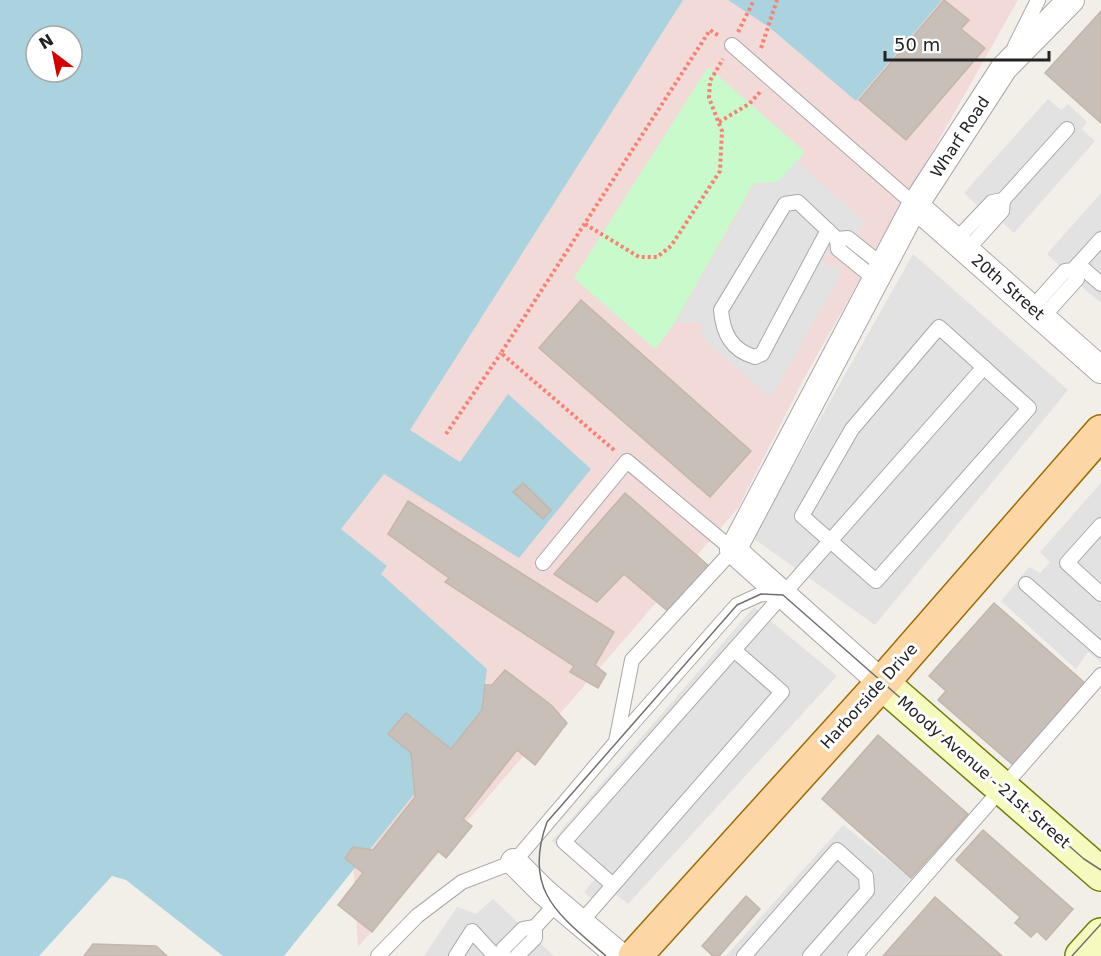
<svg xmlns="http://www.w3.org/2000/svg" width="1101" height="956" font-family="'DejaVu Sans',sans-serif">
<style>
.commercial{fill:#f2dad9}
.park{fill:#c8facc}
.parking{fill:#e2e2e2}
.water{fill:#aad3df;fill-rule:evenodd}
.building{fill:#c7bfb8;stroke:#c4b6ab;stroke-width:1.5}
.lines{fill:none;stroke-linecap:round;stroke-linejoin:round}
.lane-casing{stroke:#a9a9a9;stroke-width:16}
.street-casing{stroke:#a9a9a9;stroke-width:28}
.secondary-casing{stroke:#707d05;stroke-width:36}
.primary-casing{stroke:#a06b00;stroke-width:36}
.path{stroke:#fa8072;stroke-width:4;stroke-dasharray:3 3;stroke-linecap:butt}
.lane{stroke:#fff;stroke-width:14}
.street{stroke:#fff;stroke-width:26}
.secondary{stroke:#f7fabf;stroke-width:33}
.primary{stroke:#fcd6a4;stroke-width:33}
.tram{stroke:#707070;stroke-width:1.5}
.labels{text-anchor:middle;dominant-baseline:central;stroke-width:6;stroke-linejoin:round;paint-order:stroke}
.street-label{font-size:16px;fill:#222;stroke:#fff}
</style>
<rect width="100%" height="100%" fill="#f2efe9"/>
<!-- commercial -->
<path class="commercial" d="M628 0H1018L807 373 738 508 358 947 324 374Z"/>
<!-- park -->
<path class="park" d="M708 67 805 152 778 182 754 183 672 327 655 349 574 278Z"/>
<!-- parking -->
<g class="parking">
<path d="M1048 99 1061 110 1068 104 1087 122 1082 129 1095 141 1014 233 1002 222 993 231 973 212 978 206 964 193Z"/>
<path d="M797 161 865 222 855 236 864 248 850 265 839 255 832 253 823 258 824 265 839 266 840 276 771 398 707 343 701 333 703 323H675L755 184 778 182Z"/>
<path d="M1101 193V303L1081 286 1070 298 1048 280 1060 266 1047 254Z"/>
<path d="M913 254 1068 390 875 625 753 538Z"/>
<path d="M1101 483V662L1088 652 1076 669 1001 601 1029 567 1040 573 1050 562 1040 552Z"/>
<path d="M754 607 837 676 628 904 615 894 603 909 584 892 595 879 552 841Z"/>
<path d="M843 825 911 878 845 956H726Z"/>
<path d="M493 899 554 956H424L457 907 476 914Z"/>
</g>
<!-- water -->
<g class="water">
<path d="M0 0H683L410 430 460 462 508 394 591 469 519 558 384 474 341 529 387 566 381 574 487 669 482 710 284 956H223L126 880 112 876 39 956H0ZM36 36H72V72H36Z"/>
<path d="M728 0H942L856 101 769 27Z"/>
</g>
<!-- building -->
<g class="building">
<path d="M944 0 969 20 961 29 985 48 906 140 859 100Z"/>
<path d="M1101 11V123L1045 73Z"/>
<path d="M581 300 751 451 710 497 539 348Z"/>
<path d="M523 483 551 510 543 519 513 492Z"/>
<path d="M625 493 710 567 670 613 624 574 597 602 554 574Z"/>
<path d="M408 501 614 632 595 665 606 674 598 688 570 672 574 666 445 582 449 578 388 534Z"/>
<path d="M994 603 1085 683 1013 765 938 700 946 691 929 676Z"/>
<path d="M505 670 551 705 567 723 535 765 517 750 463 819 472 826 446 858 438 851 372 932 338 905 363 873 345 858 353 847 373 850 415 797 411 753 388 734 406 713 451 749 482 710 485 685H492Z"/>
<path d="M878 735 968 814 911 878 822 799Z"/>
<path d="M983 830 1073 909 1046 940 1037 931 1031 937 1015 923 1020 917 956 860Z"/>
<path d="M746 896 760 909 719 956H713L702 946Z"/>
<path d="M935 897 1002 956H883Z"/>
<path d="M93 944 156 946 167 956H84Z"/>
</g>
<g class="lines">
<defs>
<g id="lane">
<path d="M732 45 915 205"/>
<path d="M1015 46 1038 0"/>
<path d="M1003 200 1067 129"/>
<path d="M828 230 762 354 755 357C731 350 723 333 721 310L785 204 798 202 837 239"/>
<path d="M955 241 992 202 1003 200 1002 211 966 251"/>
<path d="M1078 264 1101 284"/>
<path d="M875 279 838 249 837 239 848 238 882 265"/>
<path d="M1032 308 1065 271 1073 270 1101 239"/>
<path d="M1042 318 1077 279 1073 270"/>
<path d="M939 327 1029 408 876 581 802 516 852 429Z"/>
<path d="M1101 525 1067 563 1101 594"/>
<path d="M1026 584 1101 650"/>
<path d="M616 742 737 605 761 594 781 595"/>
<path d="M613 885 564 842 984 367"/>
<path d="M581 922 782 692 734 650"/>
<path d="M378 956 417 916 462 882 514 862 616 742 632 660 733 550 627 461 543 563"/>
<path d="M456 956 472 931 495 956"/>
<path d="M504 956 503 949 523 929 535 927 557 903"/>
<path d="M517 956 535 938V927"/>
<path d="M744 956 837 850 866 876 867 891 810 956"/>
<path d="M855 956 1101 675"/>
</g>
<g id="street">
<path d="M915 205 1101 370"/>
<path d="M882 683 733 550 915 205 1004 68 1071 0"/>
<path d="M514 862 544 892 620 956"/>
</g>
<g id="secondary">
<path d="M882 683 1101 874"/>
<path d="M1082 956 1101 935"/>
</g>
<path id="primary" d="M635 956 882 683 1101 432"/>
</defs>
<!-- lane casing -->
<use href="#lane" class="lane-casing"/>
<!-- street casing -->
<use href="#street" class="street-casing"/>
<!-- secondary casing -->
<use href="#secondary" class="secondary-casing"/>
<!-- primary casing -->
<use href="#primary" class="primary-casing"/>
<!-- path -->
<g class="path">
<path d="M738 32 754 0"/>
<path d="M761 48 777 0"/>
<path d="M719 122 749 104 761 91"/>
<path d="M585 224 639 257H657L671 246 720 171 722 131 709 98 710 81 723 59"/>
<path d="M446 434 501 353"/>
<path d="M614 450 501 353 710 30 719 36"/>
</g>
<!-- lane -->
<use href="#lane" class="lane"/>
<!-- street -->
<use href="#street" class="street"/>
<!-- secondary -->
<use href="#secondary" class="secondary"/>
<!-- primary -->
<use href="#primary" class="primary"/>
<!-- tram -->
<g class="tram">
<path d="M606 956C559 915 522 891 547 822L737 605 761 594 783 595 1084 859 1101 870"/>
<path d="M1072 956 1101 924"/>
</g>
</g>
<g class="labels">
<!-- street labels -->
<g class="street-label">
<text transform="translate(960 137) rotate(-57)">Wharf Road</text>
<text transform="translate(1008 287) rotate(41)">20th Street</text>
<text transform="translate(869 696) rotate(-48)">Harborside Drive</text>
<text transform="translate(984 772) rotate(41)">Moody Avenue - 21st Street</text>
</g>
</g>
<!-- north arrow -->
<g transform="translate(54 54) rotate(328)"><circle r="28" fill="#ffffff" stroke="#a7a7a7" stroke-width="1.5"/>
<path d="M0-4.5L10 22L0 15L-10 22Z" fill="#d40000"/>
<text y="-9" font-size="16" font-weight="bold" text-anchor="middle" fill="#222222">N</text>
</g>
<!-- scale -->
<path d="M885 51v9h164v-9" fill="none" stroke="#222222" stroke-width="3"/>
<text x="894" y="51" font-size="18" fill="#222222" stroke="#ffffff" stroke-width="4.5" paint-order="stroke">50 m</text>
</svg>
